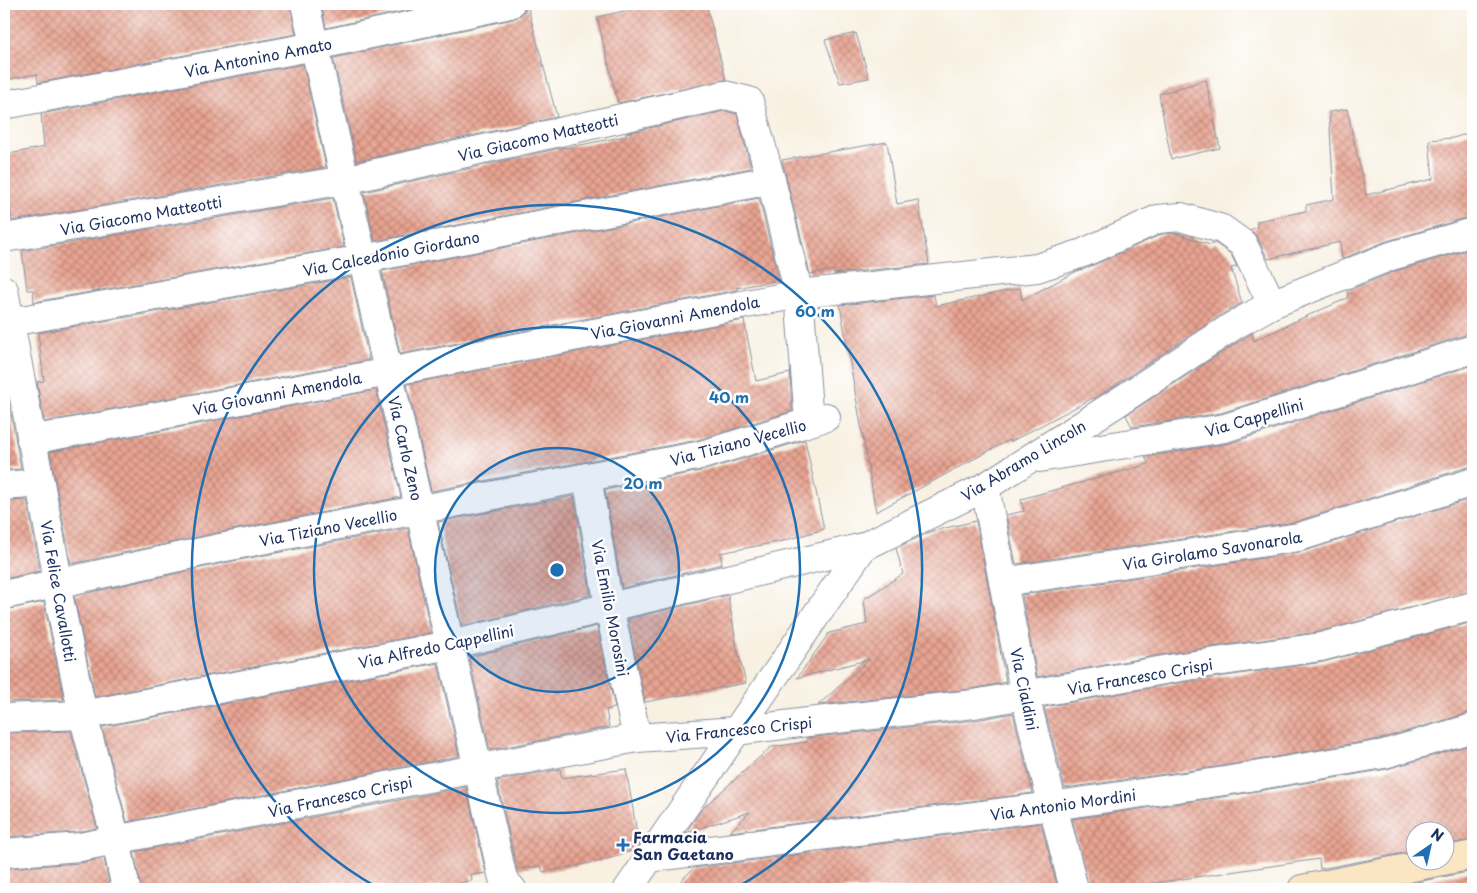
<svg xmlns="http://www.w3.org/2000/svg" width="1477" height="893" font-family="'Playpen Sans',sans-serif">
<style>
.building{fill:url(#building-cross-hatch)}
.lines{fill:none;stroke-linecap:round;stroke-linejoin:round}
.street-casing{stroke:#8a90a0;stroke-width:30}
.secondary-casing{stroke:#8a90a0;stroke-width:30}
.street{stroke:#fff;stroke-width:28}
.secondary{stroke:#fbe6c4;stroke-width:28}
.ring{fill:none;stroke:#1f6fb2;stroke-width:2.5}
.poi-dot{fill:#1f6fb2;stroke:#fff;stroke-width:2}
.labels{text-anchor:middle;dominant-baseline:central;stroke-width:5;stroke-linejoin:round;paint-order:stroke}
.street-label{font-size:15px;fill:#1b2f5e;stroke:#fff}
.poi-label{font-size:15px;font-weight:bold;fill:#1b2f5e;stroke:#fff;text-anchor:start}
.centre{fill:#1f6fb2;stroke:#fff;stroke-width:2.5}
.ring-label{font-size:15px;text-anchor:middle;font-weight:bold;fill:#1f6fb2;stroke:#fff;stroke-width:5;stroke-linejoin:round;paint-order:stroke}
</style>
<defs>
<pattern id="building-cross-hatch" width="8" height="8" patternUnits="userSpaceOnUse" patternTransform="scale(1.25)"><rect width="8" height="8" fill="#e9a491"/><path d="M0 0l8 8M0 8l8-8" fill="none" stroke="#bc867a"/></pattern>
</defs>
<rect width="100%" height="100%" fill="#fff"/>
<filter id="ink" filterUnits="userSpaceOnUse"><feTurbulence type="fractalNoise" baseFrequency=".02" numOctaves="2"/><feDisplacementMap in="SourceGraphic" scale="10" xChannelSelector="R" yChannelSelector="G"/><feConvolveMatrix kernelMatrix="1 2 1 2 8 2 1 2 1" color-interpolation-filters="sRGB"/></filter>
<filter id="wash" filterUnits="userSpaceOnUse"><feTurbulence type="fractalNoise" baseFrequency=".0096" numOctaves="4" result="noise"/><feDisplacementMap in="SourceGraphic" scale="20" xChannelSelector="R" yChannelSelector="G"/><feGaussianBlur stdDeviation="1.12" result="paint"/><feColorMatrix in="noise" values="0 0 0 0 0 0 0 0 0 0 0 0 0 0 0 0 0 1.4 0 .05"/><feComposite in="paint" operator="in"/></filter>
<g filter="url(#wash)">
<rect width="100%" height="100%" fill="#f8f1e2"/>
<g id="blocks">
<!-- building -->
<g class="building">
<path d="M4 4H290L296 34 38 83 37 74 4 80Z"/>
<path d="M321 4H437L326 28Z"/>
<path d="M525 4H527L557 117 357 161 333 58 513 19 521 15 525 9Z"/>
<path d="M656 4H706L726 80 618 103 597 17Z"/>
<path d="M856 33 869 78 840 83 825 40Z"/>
<path d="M303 64 326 167 12 221 4 173V155L44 147 41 114Z"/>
<path d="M1206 80 1220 148 1171 159 1159 94Z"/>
<path d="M1347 109 1366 195 1433 179 1429 140 1453 138 1473 132V217H1469L1387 241 1342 259 1340 242 1268 259 1257 237 1250 230 1257 227V221L1306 211V205L1334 199 1329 112Z"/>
<path d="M725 111 737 114 751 168 375 241 364 192 565 147V148L626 136V133Z"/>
<path d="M887 142 897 204 918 200 929 264 834 274 833 270 810 274 782 160Z"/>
<path d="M333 198 344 247 34 302 33 290H27L22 251Z"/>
<path d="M759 198 779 280 736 288 737 290 400 354 382 271Z"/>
<path d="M1176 233 1210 245 1215 243 1231 254 1237 267 1231 268 1242 303 1224 313 1094 399 1093 398 1010 442 1009 440 876 512 840 305 934 295 936 306 1020 288 1022 300 1077 271 1089 267 1162 234Z"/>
<path d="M1473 248V334H1468L1221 413 1132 427 1126 415 1252 333 1254 341 1300 319 1348 298 1347 291 1396 271Z"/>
<path d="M351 277 369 360 44 422 37 382 44 381 38 333Z"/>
<path d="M744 320 756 381 790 373 792 411 698 440 431 491 407 384Z"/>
<path d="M1473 365V467H1468L1295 522 1016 564 1006 515 1024 511 1021 499 1149 464 1145 457 1230 443Z"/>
<path d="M4 387H6L21 469 4 470Z"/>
<path d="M376 390 401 497 217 533 71 564 50 452Z"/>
<path d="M805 440 824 529 783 541 720 553 722 564 622 588 605 490 705 470Z"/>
<path d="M574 496 591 595 462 626 438 522Z"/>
<path d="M1473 498V591L1318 632 1178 652 1037 677 1022 595 1301 552Z"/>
<path d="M27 500 40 571 4 579V501Z"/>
<path d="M976 521 1006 682 972 689 818 705 870 659 797 678 829 633 867 624 864 599 903 574 896 548 932 531Z"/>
<path d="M408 528 431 633 95 697 74 596 223 563Z"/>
<path d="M728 595 737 648 746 683 645 702 628 619Z"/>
<path d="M44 602 64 700 4 702V610Z"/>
<path d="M1473 622V713H1469L1380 739 1223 766 1065 788 1044 707 1183 682 1323 662Z"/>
<path d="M597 626 615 708 606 710 609 727 490 750 469 657Z"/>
<path d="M438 663 459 756 127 822 102 727Z"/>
<path d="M1013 713 1033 793 730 832 750 812 685 833 703 808 771 747 807 742 806 738 976 720Z"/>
<path d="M71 731 97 828 78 832 4 837V733Z"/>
<path d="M1473 744V840L1444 845V830H1414V851L1320 869 1319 859 1141 885 1089 889 1072 819 1228 796 1387 769Z"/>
<path d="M560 769 562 778 626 769 639 845 635 850 601 861 543 872 541 866 517 869 497 781Z"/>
<path d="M466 787 486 873 471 875 472 881 421 889H141L134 852Z"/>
<path d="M1041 823 1058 889H672L694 868Z"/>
<path d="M104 858 110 889H4V868L81 863Z"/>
<path d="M1473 871V889H1381Z"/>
</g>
</g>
</g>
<g filter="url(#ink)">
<use href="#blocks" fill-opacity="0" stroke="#8a90a0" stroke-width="1"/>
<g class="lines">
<defs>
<g id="street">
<path d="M305 4 503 879 512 889"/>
<path d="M4 105 315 46 510 4"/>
<path d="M4 238 345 180 725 95 749 101 771 180 799 294 809 422"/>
<path d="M4 290 56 569V584L83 715 116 840 126 889"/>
<path d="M10 322 363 259 771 180"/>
<path d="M31 440 799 294 1037 268 1083 253 1158 219 1181 217 1222 229 1243 244 1272 304"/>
<path d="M1039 458 1225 428 1473 349"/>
<path d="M587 477 609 607 637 738"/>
<path d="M4 486 40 483"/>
<path d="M985 487 1025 696 1074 889"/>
<path d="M1003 582 1299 537 1473 482"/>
<path d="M4 595 220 548 702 455 826 417"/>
<path d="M4 718 83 715 450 645 863 547"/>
<path d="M4 853 80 847 402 783 637 738 736 731 808 722 974 704 1181 667 1321 647 1473 606"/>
<path d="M648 858 1052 806 1225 781 1384 754 1473 728"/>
<path d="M628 889 863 547 985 487 1126 397 1233 326 1272 304 1391 256 1473 232"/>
</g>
<path id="secondary" d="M1302 889 1473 855"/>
</defs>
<!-- street casing -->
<use href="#street" class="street-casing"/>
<!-- secondary casing -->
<use href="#secondary" class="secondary-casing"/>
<!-- street -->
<use href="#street" class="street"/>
<!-- secondary -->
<use href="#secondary" class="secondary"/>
</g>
</g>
<!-- distance rings -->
<circle cx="557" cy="570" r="122" fill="#1f6fb2" fill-opacity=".12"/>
<g class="ring">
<circle cx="557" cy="570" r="122"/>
<circle cx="557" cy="570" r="243"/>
<path d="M380 889A365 365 0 1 1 734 889"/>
</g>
<!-- markers -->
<path class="poi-dot" d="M620.5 837.5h5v5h5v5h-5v5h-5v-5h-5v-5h5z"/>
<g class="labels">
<!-- street labels -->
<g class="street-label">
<text transform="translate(258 57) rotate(-11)">Via Antonino Amato</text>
<text transform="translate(538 137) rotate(-13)">Via Giacomo Matteotti</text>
<text transform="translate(141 215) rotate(-10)">Via Giacomo Matteotti</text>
<text transform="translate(391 253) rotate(-11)">Via Calcedonio Giordano</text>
<text transform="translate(675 317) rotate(-11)">Via Giovanni Amendola</text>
<text transform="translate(277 393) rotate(-11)">Via Giovanni Amendola</text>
<text transform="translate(1254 417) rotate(-16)">Via Cappellini</text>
<text transform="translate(738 442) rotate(-15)">Via Tiziano Vecellio</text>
<text transform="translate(406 448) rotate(77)">Via Carlo Zeno</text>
<text transform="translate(1023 460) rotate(-31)">Via Abramo Lincoln</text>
<text transform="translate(328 527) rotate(-11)">Via Tiziano Vecellio</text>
<text transform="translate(1212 550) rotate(-9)">Via Girolamo Savonarola</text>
<text transform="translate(59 591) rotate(80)">Via Felice Cavallotti</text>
<text transform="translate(611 608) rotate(79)">Via Emilio Morosini</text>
<text transform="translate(436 646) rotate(-12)">Via Alfredo Cappellini</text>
<text transform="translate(1140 676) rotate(-10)">Via Francesco Crispi</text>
<text transform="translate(1025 689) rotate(78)">Via Cialdini</text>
<text transform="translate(739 729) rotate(-6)">Via Francesco Crispi</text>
<text transform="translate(340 796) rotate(-12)">Via Francesco Crispi</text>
<text transform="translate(1063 804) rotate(-8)">Via Antonio Mordini</text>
</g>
<!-- poi labels -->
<g class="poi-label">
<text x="633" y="836">Farmacia<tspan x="633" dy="17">San Gaetano</tspan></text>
</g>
</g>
<circle cx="557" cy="570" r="8" class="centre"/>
<g class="ring-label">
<text x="815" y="317">60 m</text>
<text x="729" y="403">40 m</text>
<text x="643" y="489">20 m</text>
</g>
<!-- margin -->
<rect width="1477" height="893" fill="none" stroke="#fff" stroke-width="20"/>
<!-- north arrow -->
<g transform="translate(1430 846) rotate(34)"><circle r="24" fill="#ffffff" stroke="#a4acbf"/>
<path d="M0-4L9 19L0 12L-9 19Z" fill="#1f6fb2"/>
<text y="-8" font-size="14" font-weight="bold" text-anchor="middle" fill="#1b2f5e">N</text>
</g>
</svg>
